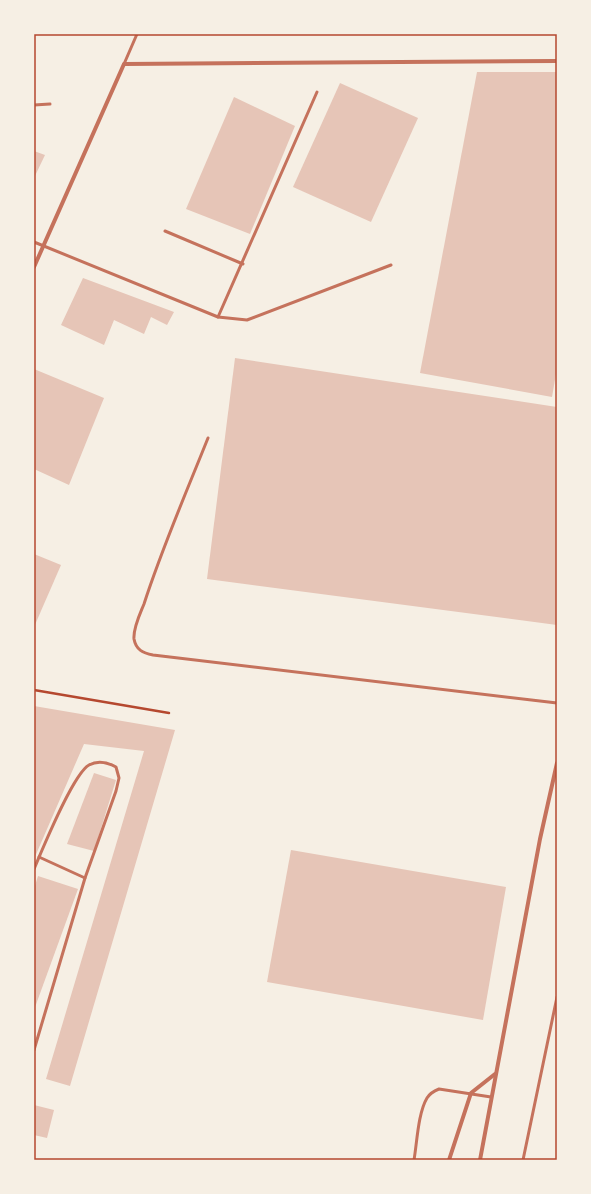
<svg xmlns="http://www.w3.org/2000/svg" width="591" height="1194" font-family="'Work Sans',sans-serif">
<style>
.building{fill:#e6c5b7}
.lines{fill:none;stroke-linecap:round;stroke-linejoin:round}
.path{stroke:#b5482f;stroke-width:2.5}
.service{stroke:#c5725c;stroke-width:3}
.minor{stroke:#c5725c;stroke-width:4}
.neatline{fill:none;stroke:#b5482f;stroke-width:1.5}
</style>
<rect width="100%" height="100%" fill="#f6efe4"/>
<!-- building -->
<g class="building">
<path d="M477 72H557V368L552 397 420 373Z"/>
<path d="M340 83 418 118 371 222 293 187Z"/>
<path d="M234 97 295 126 250 234 186 209Z"/>
<path d="M34 151 45 155 34 178Z"/>
<path d="M83 278 174 312 167 325 151 317 144 334 114 320 104 345 61 325Z"/>
<path d="M235 358 557 407V625L207 579Z"/>
<path d="M34 369 104 398 69 485 34 469Z"/>
<path d="M34 554 61 565 34 627Z"/>
<path d="M34 706 175 730 70 1086 46 1079 144 751 84 744 34 859Z"/>
<path d="M94 773 116 780 94 851 67 844Z"/>
<path d="M291 850 506 887 483 1020 267 982Z"/>
<path d="M38 876 78 889 34 1010V889Z"/>
<path d="M34 1105 54 1110 47 1138 34 1135Z"/>
</g>
<g class="lines">
<!-- path -->
<path class="path" d="M34 690 169 713"/>
<!-- service -->
<g class="service">
<path d="M124 64 137 34"/>
<path d="M34 105 50 104"/>
<path d="M165 231 243 264"/>
<path d="M34 242 218 317 317 92"/>
<path d="M218 317 247 320 391 265"/>
<path d="M208 438C186 493 162 548 144 604 140 614 133 628 134 639 136 650 143 653 153 655L557 703"/>
<path d="M39 857 85 878"/>
<path d="M34 869C43 848 73 774 89 765 98 760 107 762 116 767L119 778 116 791 85 878 34 1050"/>
<path d="M414 1160C417 1143 418 1113 427 1098 430 1093 434 1091 439 1089L491 1097"/>
<path d="M523 1160 557 997"/>
</g>
<!-- minor -->
<g class="minor">
<path d="M34 267 124 64 557 61"/>
<path d="M449 1160 471 1093 495 1074"/>
<path d="M480 1160 540 839 557 763"/>
</g>
</g>
<!-- border -->
<rect width="591" height="1194" fill="none" stroke="#f6efe4" stroke-width="70"/>
<rect x="35" y="35" width="521" height="1124" class="neatline"/>
</svg>
